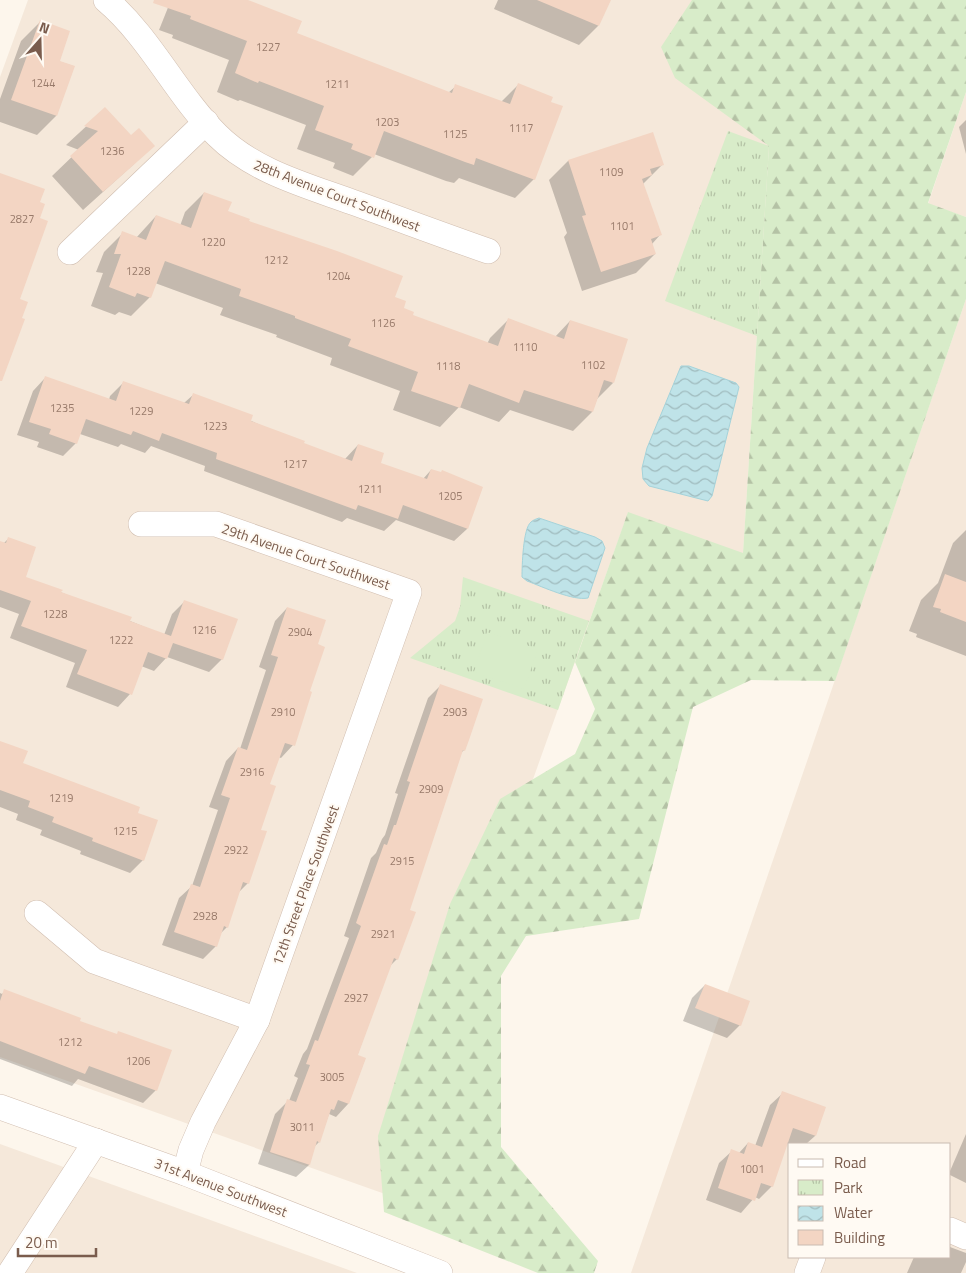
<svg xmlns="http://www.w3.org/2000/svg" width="966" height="1273" font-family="'Titillium Web',sans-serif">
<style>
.residential{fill:#f5e8da;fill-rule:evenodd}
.forest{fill:url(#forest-firs)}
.park{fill:url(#park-tufts)}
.pitch{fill:#d8ecc9}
.water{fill:url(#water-waves);stroke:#a5d3da}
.shadow{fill:#0003}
.building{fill:#f3d5c3}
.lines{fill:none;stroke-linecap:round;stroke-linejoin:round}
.minor-casing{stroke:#d1beb0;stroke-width:26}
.minor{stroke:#fff;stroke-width:25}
.labels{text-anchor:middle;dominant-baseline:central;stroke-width:4;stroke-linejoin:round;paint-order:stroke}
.number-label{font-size:11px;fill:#987a6a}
.street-label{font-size:14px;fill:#7a5c4d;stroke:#fffaf3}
</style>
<defs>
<pattern id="forest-firs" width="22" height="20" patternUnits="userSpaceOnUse" patternTransform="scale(1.25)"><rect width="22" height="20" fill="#d8ecc9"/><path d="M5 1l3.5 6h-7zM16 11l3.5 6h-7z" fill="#b4c2a5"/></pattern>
<pattern id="park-tufts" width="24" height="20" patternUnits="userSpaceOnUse" patternTransform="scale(1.25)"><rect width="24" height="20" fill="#d8ecc9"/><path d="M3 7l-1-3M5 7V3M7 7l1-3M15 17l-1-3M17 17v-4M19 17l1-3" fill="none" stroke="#b4c2a5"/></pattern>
<pattern id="water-waves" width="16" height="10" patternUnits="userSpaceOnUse" patternTransform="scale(1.25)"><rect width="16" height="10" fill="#bfe3e8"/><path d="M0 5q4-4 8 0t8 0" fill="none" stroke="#a0bbbe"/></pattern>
</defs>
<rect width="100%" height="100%" fill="#fdf6ec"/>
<!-- residential -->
<g class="residential">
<path d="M28 0H817L769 146 743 554 628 513 385 1194 0 1057V77Z"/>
<path d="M966 92V217L928 204Z"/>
<path d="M966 299V1273H631ZM790 1144H950V1257H790Z"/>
<path d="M0 1144 357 1273H0Z"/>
</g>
<!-- forest -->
<path class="forest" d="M692 0H966V92L928 203 966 217V299L835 681 751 680 693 707 639 919 526 936 501 976V1147L598 1261 594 1273H538L384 1212 378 1136 450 904 500 799 575 754 595 709 575 662 628 512 743 553 769 146 675 78 661 47Z"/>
<!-- park -->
<g class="park">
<path d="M728 131 769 146 757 336 665 301Z"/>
<path d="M463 577 589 621 558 710 410 658 455 621 460 607Z"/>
</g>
<!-- pitch -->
<path class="pitch" d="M487 632 538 649 524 689 474 672Z"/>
<!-- water -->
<g class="water">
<path d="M681 366H689L736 383 739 387 712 496 708 501 649 486 643 479 642 468 647 448Z"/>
<path d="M539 518 595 537 602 541 605 548 588 598C573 601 543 587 527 581L522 577C522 566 523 528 531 522 533 520 536 519 539 518Z"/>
</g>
<!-- shadow -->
<g class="shadow">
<path d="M171 0H245L295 34 448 93 456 86 501 102 518 85 534 179 515 198 459 178 454 183 446 181 374 154 372 157 353 176 333 168 335 163 297 149 306 125 240 100 238 101 217 92 229 60 172 38 173 35 159 30Z"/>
<path d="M498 0H609L598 26 579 45 494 9Z"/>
<path d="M40 22 58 61 73 66 56 116 37 135 0 122V99L21 41Z"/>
<path d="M105 109 134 164 83 210 52 176 79 150 66 145Z"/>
<path d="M966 120V154L959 127Z"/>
<path d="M652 134 662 165 643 184 660 235 652 244 655 254 636 273 582 291 564 237 567 233 549 180 568 161Z"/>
<path d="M204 193 227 212 248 221 393 298 402 309 411 316 487 344 490 338 509 319 555 337 570 321 613 383 597 399 592 412 573 431 510 410 499 422 459 407 440 427 393 410 400 391 330 365 332 358 276 337 277 335 220 315 223 308 155 283 150 297 131 316 119 312 115 315 91 306 103 273 96 272 104 252 123 233 136 238 156 216 180 226 185 212Z"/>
<path d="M45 378 109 400 110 396 123 383 184 403 193 395 303 444 345 459 358 445 379 464 423 479 431 470 482 488 467 529 454 541 396 520 384 531 347 518 342 522 204 471 205 466 151 446 145 453 121 444 118 447 80 434 76 443 63 456 37 447 39 442 17 435 33 391Z"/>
<path d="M966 530V656L916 637 917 634 909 631 921 600 938 583 953 543Z"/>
<path d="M8 539 24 577 164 635 172 614 185 601 222 659 209 672 167 657 154 671 141 666 130 694 118 707 66 687 75 663 10 638 19 614 0 607V542L4 543Z"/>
<path d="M287 608 316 645 309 692 293 745 281 758 278 757 269 785 248 883 238 893 227 927 220 934 216 946 203 959 162 945 179 898 192 886 218 810 209 807 226 761 238 748 240 749 266 670 259 667 275 621Z"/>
<path d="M441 685 464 750 461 753 408 911 397 959 389 967 357 1056 365 1059 348 1104 336 1117 329 1114 319 1142 314 1147 309 1165 296 1177 258 1164 275 1114 288 1101H289L298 1078 294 1076 303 1054 307 1049 349 938 344 936 371 858 376 853 382 839 385 835 398 794 395 793 428 698Z"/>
<path d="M0 742 22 764 136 813 143 860 130 873 80 854 81 851 40 835 42 830 16 820 18 814 0 807Z"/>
<path d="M705 985 740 1025 727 1038 683 1021 692 998Z"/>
<path d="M5 991 79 1021 156 1090 143 1103 78 1079 72 1086 0 1059V993L2 994Z"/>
<path d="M783 1093 825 1108 815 1136 806 1144 787 1143 772 1186 759 1199 755 1197 741 1213 706 1200 719 1163 732 1151 739 1153 748 1143 755 1146 770 1105Z"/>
<path d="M966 1134V1183L950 1175V1171Z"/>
<path d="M950 1247 966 1253V1262L961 1273H907L914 1257H950Z"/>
</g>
<!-- building -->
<g class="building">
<path d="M154 0H248L302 21 297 33 452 93 455 84 510 104 518 83 553 97 551 102 563 106 535 180 476 158 474 165 465 162 384 131 374 158 351 149 353 144 315 130 324 106 259 81 258 83 235 73 247 41 190 19 191 16 153 3Z"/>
<path d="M537 0H611L599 26Z"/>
<path d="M40 20 70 31 60 61 75 66 57 116 11 100Z"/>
<path d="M105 107 131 135 139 128 155 146 103 192 70 156 98 131 84 126Z"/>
<path d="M653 132 664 165 650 169 652 175 642 179 662 235 651 239 656 254 601 272 582 216 586 215 568 160Z"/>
<path d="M0 173 45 189 40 202 45 204 40 218 48 221 20 299 28 302 22 318 25 319 2 381H0Z"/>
<path d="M204 192 232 202 228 211 250 219 249 221 337 251 403 276 395 297 406 301 404 308 414 312 413 315 498 346 508 318 564 339 570 320 628 339 614 383 604 380 593 412 524 390 519 403 469 384 460 408 411 391 418 372 348 346 351 339 295 318V316L239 296 241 289 165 261 151 298 137 293 135 297 109 287 121 254H114L122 231 146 240 156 215 191 228Z"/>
<path d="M45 376 116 401 123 381 189 404 193 393 253 415 251 421 305 441 304 443 352 461 358 444 384 453 381 463 427 479 431 469 441 472 442 470 483 487 468 529 403 505 398 519 358 505 356 510 216 459 217 453 162 433 159 441 133 431 131 435 86 419 77 444 49 434 51 429 29 422Z"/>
<path d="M8 537 36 547 26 577 63 590 61 592 132 617 130 621 171 636 184 600 238 619 223 660 173 643 167 659 148 652 132 695 77 674 87 650 21 626 31 601 0 590V541L6 543Z"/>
<path d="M945 574 966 582V622L940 612 941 609 933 607Z"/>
<path d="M287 607 326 620 318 644 325 647 310 691 312 692 295 746 285 743 270 784 276 786 261 830 267 831 249 884 243 882 228 928 224 926 217 947 174 932 191 884 200 887 230 798 221 795 238 747 247 750 278 657 271 655Z"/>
<path d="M440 684 483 699 469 740 465 751 463 750 410 910 416 912 398 960 394 958 358 1055 366 1058 349 1104 338 1100 334 1110 331 1109 320 1143 317 1141 310 1165 270 1152 287 1099 296 1102 310 1065 306 1064 315 1040 318 1041 361 926 356 923 384 844 387 845 394 825H396L410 782 407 781Z"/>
<path d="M0 741 28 751 23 763 140 807 138 813 158 820 144 861 92 841 93 838 52 822 54 817 28 807 30 801 0 790Z"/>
<path d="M705 984 750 1001 741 1026 695 1008Z"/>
<path d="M4 989 81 1018 80 1021 117 1034 118 1031 172 1050 157 1091 89 1066 85 1074 0 1041V1001Z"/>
<path d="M782 1091 826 1107 816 1136 793 1128 773 1187 761 1183 755 1201 718 1188 731 1149 744 1154 748 1142 762 1147Z"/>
</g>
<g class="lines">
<defs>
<g id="minor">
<path d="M106 0C150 37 176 94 217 135 253 171 305 185 352 202 397 218 442 235 488 251"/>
<path d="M70 252 206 122"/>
<path d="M141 524H216L409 592 257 1020 203 1122 191 1150 185 1173"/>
<path d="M37 913 94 961 257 1020"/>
<path d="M0 1107 185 1173 440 1273"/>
<path d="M950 1230 966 1237"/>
<path d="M10 1273 96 1141"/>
<path d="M807 1273 813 1257"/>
</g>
</defs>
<!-- minor casing -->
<use href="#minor" class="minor-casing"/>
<!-- minor -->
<use href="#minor" class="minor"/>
</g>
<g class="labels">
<!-- number labels -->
<g class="number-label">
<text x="268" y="47">1227</text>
<text x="43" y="83">1244</text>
<text x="337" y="84">1211</text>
<text x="387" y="122">1203</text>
<text x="521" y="128">1117</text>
<text x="455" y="134">1125</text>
<text x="112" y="151">1236</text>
<text x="611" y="172">1109</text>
<text x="22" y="219">2827</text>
<text x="622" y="226">1101</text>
<text x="213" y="242">1220</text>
<text x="276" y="260">1212</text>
<text x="138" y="271">1228</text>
<text x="338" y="276">1204</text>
<text x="383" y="323">1126</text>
<text x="525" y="347">1110</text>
<text x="593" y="365">1102</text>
<text x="448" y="366">1118</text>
<text x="62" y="408">1235</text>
<text x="141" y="411">1229</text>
<text x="215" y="426">1223</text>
<text x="295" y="464">1217</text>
<text x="370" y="489">1211</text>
<text x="450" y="496">1205</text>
<text x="55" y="614">1228</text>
<text x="204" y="630">1216</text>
<text x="300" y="632">2904</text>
<text x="121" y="640">1222</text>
<text x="283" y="712">2910</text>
<text x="455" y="712">2903</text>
<text x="252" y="772">2916</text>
<text x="431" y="789">2909</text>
<text x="61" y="798">1219</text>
<text x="125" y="831">1215</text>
<text x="236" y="850">2922</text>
<text x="402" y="861">2915</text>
<text x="205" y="916">2928</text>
<text x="383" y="934">2921</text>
<text x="356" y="998">2927</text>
<text x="70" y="1042">1212</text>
<text x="138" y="1061">1206</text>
<text x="332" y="1077">3005</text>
<text x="302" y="1127">3011</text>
<text x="752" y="1169">1001</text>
</g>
<!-- street labels -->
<g class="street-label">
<text transform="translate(337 195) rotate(21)">28th Avenue Court Southwest</text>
<text transform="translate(306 556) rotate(19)">29th Avenue Court Southwest</text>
<text transform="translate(305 885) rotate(-70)">12th Street Place Southwest</text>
<text transform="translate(221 1187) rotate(21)">31st Avenue Southwest</text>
</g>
</g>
<!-- legend -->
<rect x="788" y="1143" width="162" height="115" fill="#fffaf3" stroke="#cabbb1"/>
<rect x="798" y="1159" width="25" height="8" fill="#ffffff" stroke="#cabbb1"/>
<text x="834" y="1168" font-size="15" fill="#7a5c4d">Road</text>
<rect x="798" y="1180" width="25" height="15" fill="url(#park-tufts)" stroke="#cabbb1"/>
<text x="834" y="1193" font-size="15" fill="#7a5c4d">Park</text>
<rect x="798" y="1206" width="25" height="15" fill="url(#water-waves)" stroke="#cabbb1"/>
<text x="834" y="1218" font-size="15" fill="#7a5c4d">Water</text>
<rect x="798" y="1230" width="25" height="15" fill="#f3d5c3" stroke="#cabbb1"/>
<text x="834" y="1243" font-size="15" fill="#7a5c4d">Building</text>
<!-- north arrow -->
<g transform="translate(40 40) rotate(20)" stroke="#fffaf3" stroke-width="4" paint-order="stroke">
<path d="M0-4L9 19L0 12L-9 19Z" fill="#7a5c4d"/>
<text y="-8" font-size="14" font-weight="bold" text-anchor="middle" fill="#7a5c4d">N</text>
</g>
<!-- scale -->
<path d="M18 1248v8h78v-8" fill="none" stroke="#7a5c4d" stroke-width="2.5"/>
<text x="25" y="1248" font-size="15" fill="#7a5c4d" stroke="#fffaf3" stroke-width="4" paint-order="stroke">20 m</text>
</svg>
